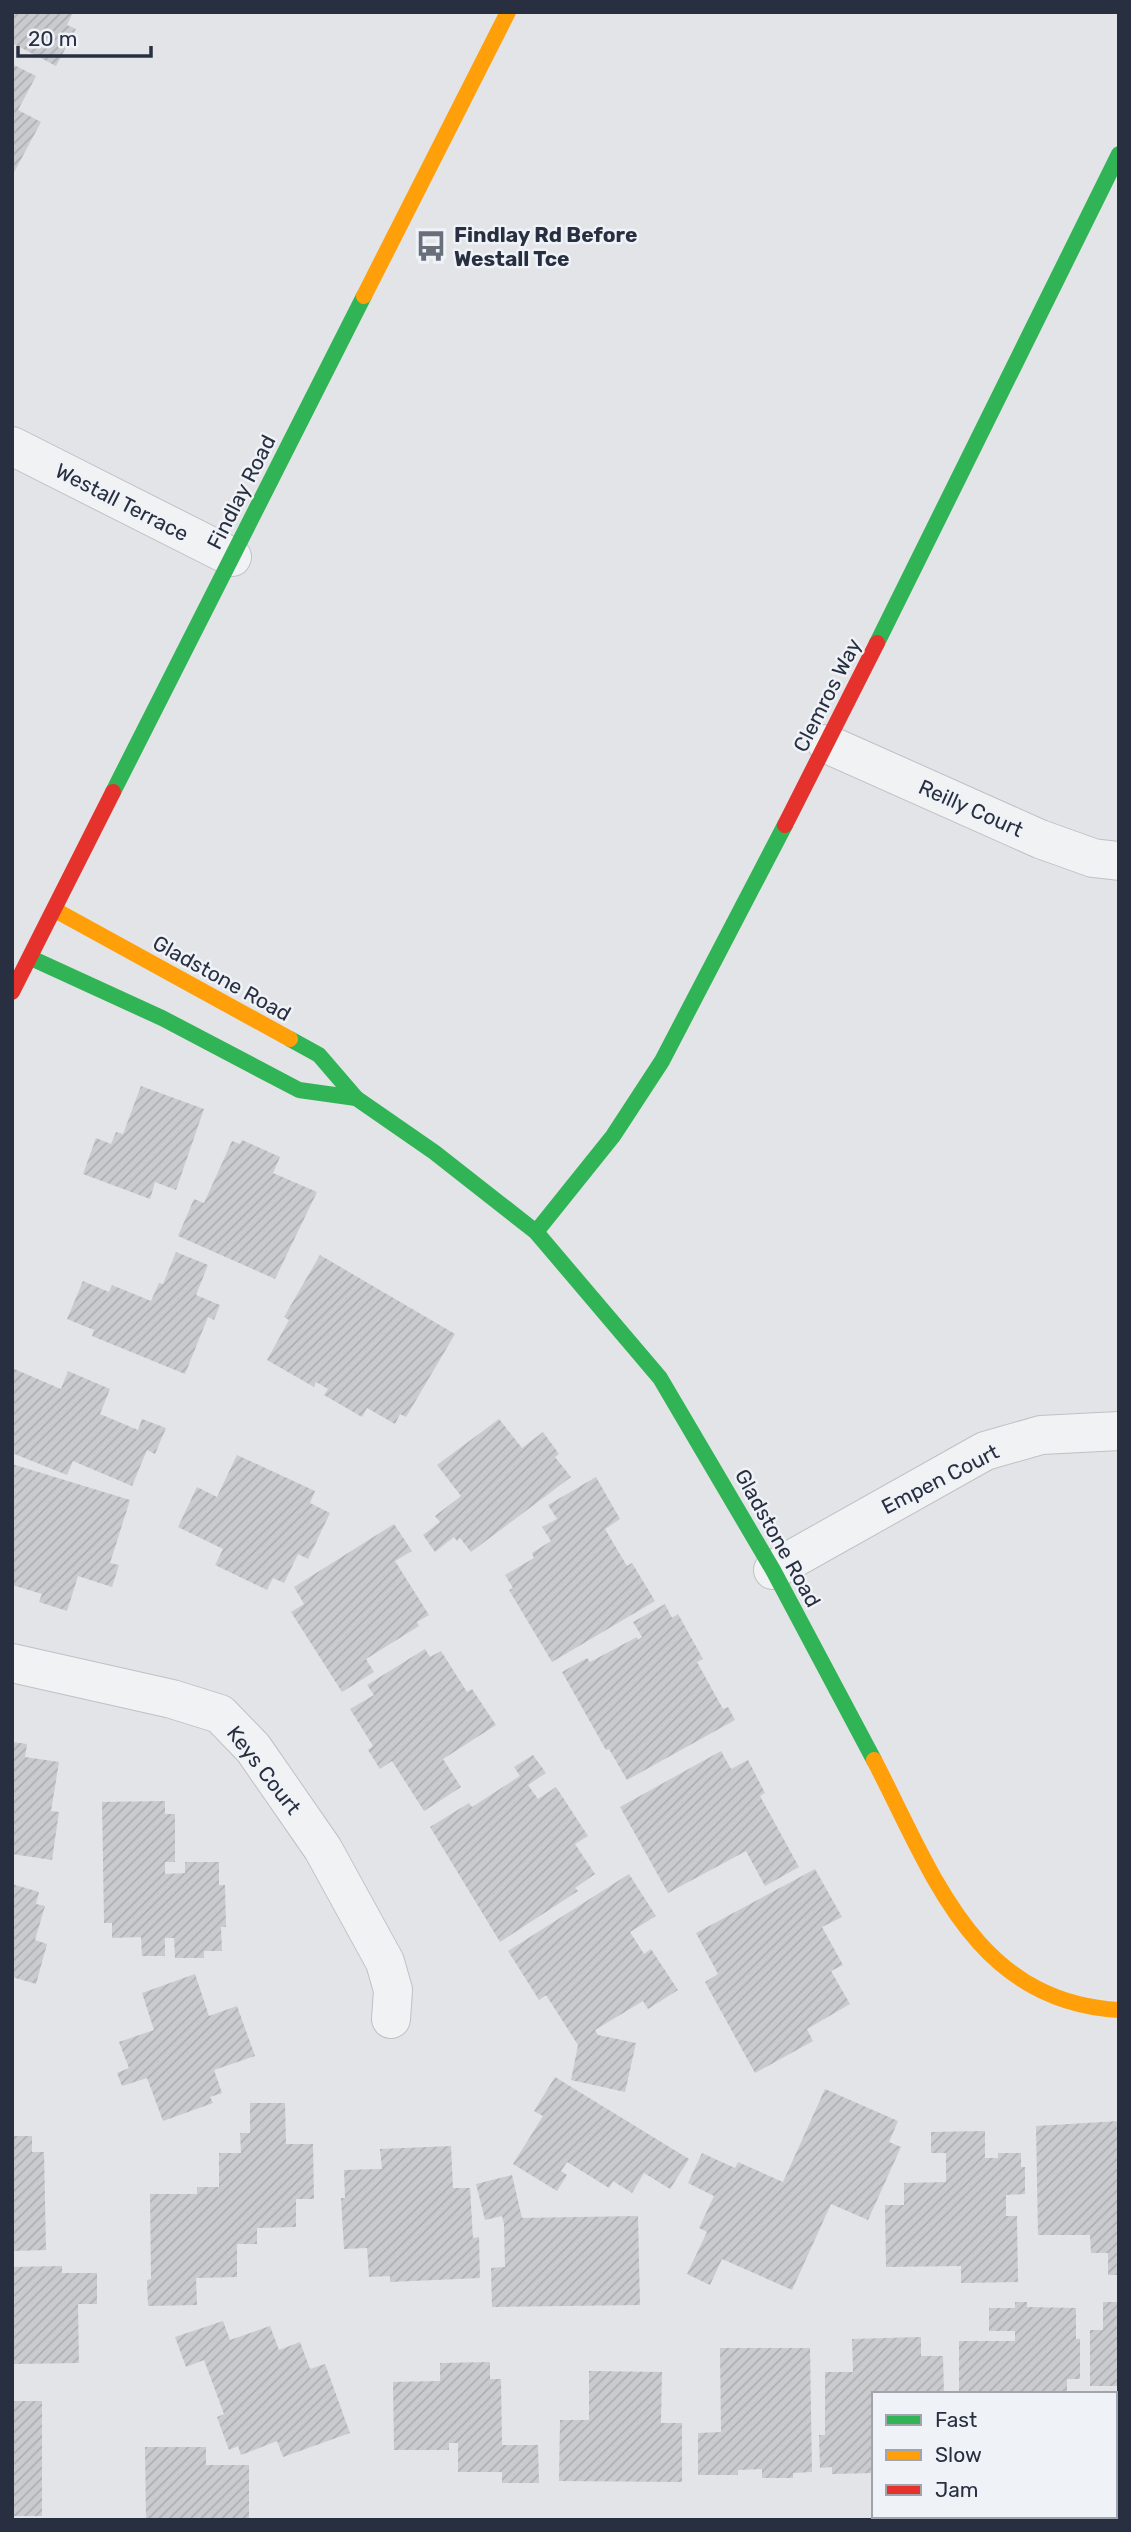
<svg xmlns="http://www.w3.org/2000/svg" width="1131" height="2532" font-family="Rubik,sans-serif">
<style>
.building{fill:url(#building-hatch)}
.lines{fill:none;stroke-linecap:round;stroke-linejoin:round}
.street-casing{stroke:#bfc1c5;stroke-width:40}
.street{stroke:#f1f2f3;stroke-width:38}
.fast{stroke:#30b455;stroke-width:16}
.slow{stroke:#ff9f0a;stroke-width:16}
.jam{stroke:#e5322d;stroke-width:16}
.labels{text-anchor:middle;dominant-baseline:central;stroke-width:5;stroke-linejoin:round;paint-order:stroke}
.poi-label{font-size:21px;font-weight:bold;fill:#282f41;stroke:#eff2f6;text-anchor:start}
.street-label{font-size:21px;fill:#282f41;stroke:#eff2f6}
</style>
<defs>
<pattern id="building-hatch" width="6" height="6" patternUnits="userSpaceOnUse" patternTransform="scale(1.75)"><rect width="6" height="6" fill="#c9cbcf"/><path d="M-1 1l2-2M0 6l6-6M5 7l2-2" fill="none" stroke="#adafb3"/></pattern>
</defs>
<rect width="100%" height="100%" fill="#e2e4e7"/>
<!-- building -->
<g class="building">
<path d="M12 12H73L67 25 76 29 56 66 12 43Z"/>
<path d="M12 64 36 76 18 110 41 122 12 176Z"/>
<path d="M141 1086 204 1109 176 1190 155 1182 150 1199 83 1174 96 1138 111 1144 116 1132 123 1134Z"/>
<path d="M242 1140 280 1157 273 1173 317 1192 275 1279 178 1236 194 1199 204 1203 232 1141 240 1144Z"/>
<path d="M176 1252 208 1265 196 1295 220 1305 214 1320 208 1317 185 1374 92 1336 94 1330 67 1319 83 1281 109 1292 112 1285 151 1301 159 1283 163 1284Z"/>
<path d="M320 1255 455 1334 406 1417 400 1414 395 1424 367 1408 362 1417 324 1395 328 1389 316 1382 314 1387 267 1360 289 1320 284 1317Z"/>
<path d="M12 1368 61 1389 68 1371 110 1389 100 1414 138 1430 142 1419 166 1428 155 1454 147 1450 132 1486 73 1461 67 1475 12 1453Z"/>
<path d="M499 1419 522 1448 543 1432 559 1454 555 1457 571 1477 471 1552 460 1538 457 1541 454 1537 435 1552 423 1535 440 1522 435 1516 461 1496 437 1465Z"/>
<path d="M237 1455 315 1491 310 1503 330 1513 308 1559 298 1554 284 1583 273 1578 267 1590 215 1565 223 1549 178 1527 197 1487 217 1497Z"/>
<path d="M12 1464 130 1500 110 1563 119 1565 112 1587 78 1576 67 1611 39 1602 42 1594 12 1585Z"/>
<path d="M596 1477 620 1519 605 1529 627 1566 632 1563 655 1601 552 1662 509 1590 513 1588 505 1575 534 1558 532 1553 551 1541 542 1527 557 1519 548 1505Z"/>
<path d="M394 1524 412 1551 395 1561 429 1615 417 1622 419 1626 366 1659 374 1672 342 1692 291 1612 304 1604 294 1587Z"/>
<path d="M665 1604 672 1618 678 1614 703 1659 697 1662 723 1709 728 1707 735 1720 627 1780 609 1749 606 1750 562 1672 587 1658 590 1662 637 1637 638 1640 642 1637 633 1622Z"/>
<path d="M425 1649 430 1657 441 1651 467 1692 472 1689 496 1725 443 1759 461 1787 424 1811 392 1761 380 1769 368 1750 373 1746 350 1709 374 1695 367 1685Z"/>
<path d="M12 1742 27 1744 25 1757 59 1762 51 1811 59 1812 52 1860 12 1854Z"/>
<path d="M721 1751 731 1769 748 1760 765 1793 760 1796 799 1867 765 1886 746 1851 668 1893 620 1807Z"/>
<path d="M533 1755 546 1773 528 1785 538 1799 556 1787 588 1836 575 1844 595 1874 575 1888 578 1891 500 1942 430 1827 469 1803 472 1807 520 1776 514 1767Z"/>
<path d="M165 1801V1814H175V1862H165V1874L185 1873V1862H219V1885H225L226 1927H221L222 1951H204V1958H175L174 1938H165V1956H142L141 1937 112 1938V1923H104L102 1802Z"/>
<path d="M815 1869 842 1917 822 1927 843 1965 831 1971 850 2004 807 2029 813 2041 755 2073 705 1982 718 1974 696 1933Z"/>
<path d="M629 1874 656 1916 630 1932 644 1954 651 1949 678 1990 648 2009 643 2001 595 2030 598 2035 636 2043 625 2092 571 2080 578 2045 546 1995 539 2000 508 1951Z"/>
<path d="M12 1884 39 1892 36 1904 45 1906 35 1940 47 1944 36 1984 12 1977Z"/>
<path d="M195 1974 209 2016 237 2006 255 2056 214 2070 222 2093 210 2097 213 2103 163 2121 147 2078 122 2086 117 2073 129 2068 119 2042 154 2030 142 1993Z"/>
<path d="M555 2077 689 2159 670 2189 644 2173 632 2193 613 2181 609 2188 567 2162 561 2171 567 2175 557 2191 513 2164 543 2116 534 2111Z"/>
<path d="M825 2089 898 2121 889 2142 901 2147 868 2220 831 2204 792 2290 722 2259 710 2285 687 2274 707 2232 699 2228 714 2196 688 2183 702 2153 735 2168 738 2162 783 2182Z"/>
<path d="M250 2103H285L286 2144H313L314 2199H296V2227L257 2228V2244H237V2277L196 2278 197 2305 148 2306 147 2280 151 2279 150 2194H197V2187H219V2153H241L240 2133H250Z"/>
<path d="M1119 2121V2275H1108V2253H1091L1090 2235H1038L1036 2126Z"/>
<path d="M985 2131V2158H998V2153H1021V2167H1025V2194L1006 2195V2216H1017L1018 2282 961 2283V2266L886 2267 885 2205H904V2183L946 2182V2153H931V2132Z"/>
<path d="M12 2136H32V2152H44L46 2250 12 2251Z"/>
<path d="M451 2146 453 2188H470L473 2238 479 2237 480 2278 390 2282V2276L369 2277 367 2248 344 2249 341 2198H345L344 2170 382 2169 380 2149Z"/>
<path d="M512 2175 522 2218 638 2216 640 2305 492 2307 491 2268 505 2267 504 2224 502 2216 485 2220 476 2184Z"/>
<path d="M62 2266V2273H97V2304H78L79 2363 12 2364V2267Z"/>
<path d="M1015 2302H1027V2307L1076 2308V2339H1080V2379H1067V2394H959V2341H1015V2331H989V2308H1015Z"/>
<path d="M1103 2302H1119V2386H1090V2330H1103Z"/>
<path d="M223 2321 230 2340 270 2326 279 2350 300 2342 310 2369 325 2364 350 2433 283 2457 277 2441 241 2455 238 2446 229 2450 217 2417 224 2414 204 2360 186 2367 175 2337Z"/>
<path d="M921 2337V2356H943L944 2394H874V2473L832 2474V2467L820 2468 819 2435H825V2372H853L852 2339Z"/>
<path d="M720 2348H810L812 2472 793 2473V2478H762V2469L738 2470V2475H698V2433L721 2432Z"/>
<path d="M490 2362V2379H501L502 2445H538L539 2483H502V2472H458V2443H449V2450H394L393 2382 440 2381V2363Z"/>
<path d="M589 2371 662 2372 661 2423H682V2482L559 2481 560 2420H589Z"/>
<rect x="12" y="2401" width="30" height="115"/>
<rect x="1115" y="2431" width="4" height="49"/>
<path d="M145 2447H206V2465H249V2520H146Z"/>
</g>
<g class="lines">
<defs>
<g id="street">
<path d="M12 446 232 557"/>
<path d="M827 744 1040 839 1093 858 1119 861"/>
<path d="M773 1570 985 1451 1041 1435 1119 1431"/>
<path d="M12 1663 172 1699 220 1714 253 1748 323 1849 385 1962 393 1990 391 2019"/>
</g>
</defs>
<!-- street casing -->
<use href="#street" class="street-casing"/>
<!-- street -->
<use href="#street" class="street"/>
<!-- fast -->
<g class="fast">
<path d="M877 643 1119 154"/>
<path d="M113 792 364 296"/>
<path d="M31 958 162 1018 299 1090 356 1098"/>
<path d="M290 1039 319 1055 356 1098 434 1152 536 1232 660 1378 773 1570 874 1760"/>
<path d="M536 1232 613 1136 662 1061 785 825"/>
</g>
<!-- slow -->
<g class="slow">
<path d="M364 296 508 12"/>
<path d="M55 910 290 1039"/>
<path d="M874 1760C932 1871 973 2002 1119 2010"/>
</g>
<!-- jam -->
<g class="jam">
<path d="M785 825 877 643"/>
<path d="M12 992 113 792"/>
</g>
</g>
<!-- icons -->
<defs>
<symbol id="bus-bare" viewBox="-9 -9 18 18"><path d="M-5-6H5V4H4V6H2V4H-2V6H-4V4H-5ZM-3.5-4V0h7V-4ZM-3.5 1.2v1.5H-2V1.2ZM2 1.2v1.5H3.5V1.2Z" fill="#696e7b" stroke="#eff2f6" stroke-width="2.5" paint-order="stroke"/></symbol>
</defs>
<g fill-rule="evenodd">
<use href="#bus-bare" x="409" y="224" width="44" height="44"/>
</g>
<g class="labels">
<!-- poi labels -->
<g class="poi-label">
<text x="454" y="234">Findlay Rd Before<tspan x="454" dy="24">Westall Tce</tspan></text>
</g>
<!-- street labels -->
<g class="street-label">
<text transform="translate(241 492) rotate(-63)">Findlay Road</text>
<text transform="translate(122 502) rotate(27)">Westall Terrace</text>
<text transform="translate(827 695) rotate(-63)">Clemros Way</text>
<text transform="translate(971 808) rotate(24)">Reilly Court</text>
<text transform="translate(222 978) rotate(29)">Gladstone Road</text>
<text transform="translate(940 1479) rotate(-27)">Empen Court</text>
<text transform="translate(778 1538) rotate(61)">Gladstone Road</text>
<text transform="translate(264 1770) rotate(52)">Keys Court</text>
</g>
</g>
<!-- border -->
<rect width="1131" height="2532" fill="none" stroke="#282f41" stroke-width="28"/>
<!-- legend -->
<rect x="872" y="2392" width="245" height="126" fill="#eff2f6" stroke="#9fa4ae" stroke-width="2"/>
<rect x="886" y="2415" width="35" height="10" fill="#30b455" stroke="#9fa4ae" stroke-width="2"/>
<text x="935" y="2427" font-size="21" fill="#282f41">Fast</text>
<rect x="886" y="2450" width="35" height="10" fill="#ff9f0a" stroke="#9fa4ae" stroke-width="2"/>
<text x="935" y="2462" font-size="21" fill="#282f41">Slow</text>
<rect x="886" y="2485" width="35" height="10" fill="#e5322d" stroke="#9fa4ae" stroke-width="2"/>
<text x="935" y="2497" font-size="21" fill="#282f41">Jam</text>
<!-- scale -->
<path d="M18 46v10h133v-10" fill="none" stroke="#282f41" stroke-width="3.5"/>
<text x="28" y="46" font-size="21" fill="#282f41" stroke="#eff2f6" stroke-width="5" paint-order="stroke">20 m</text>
</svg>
